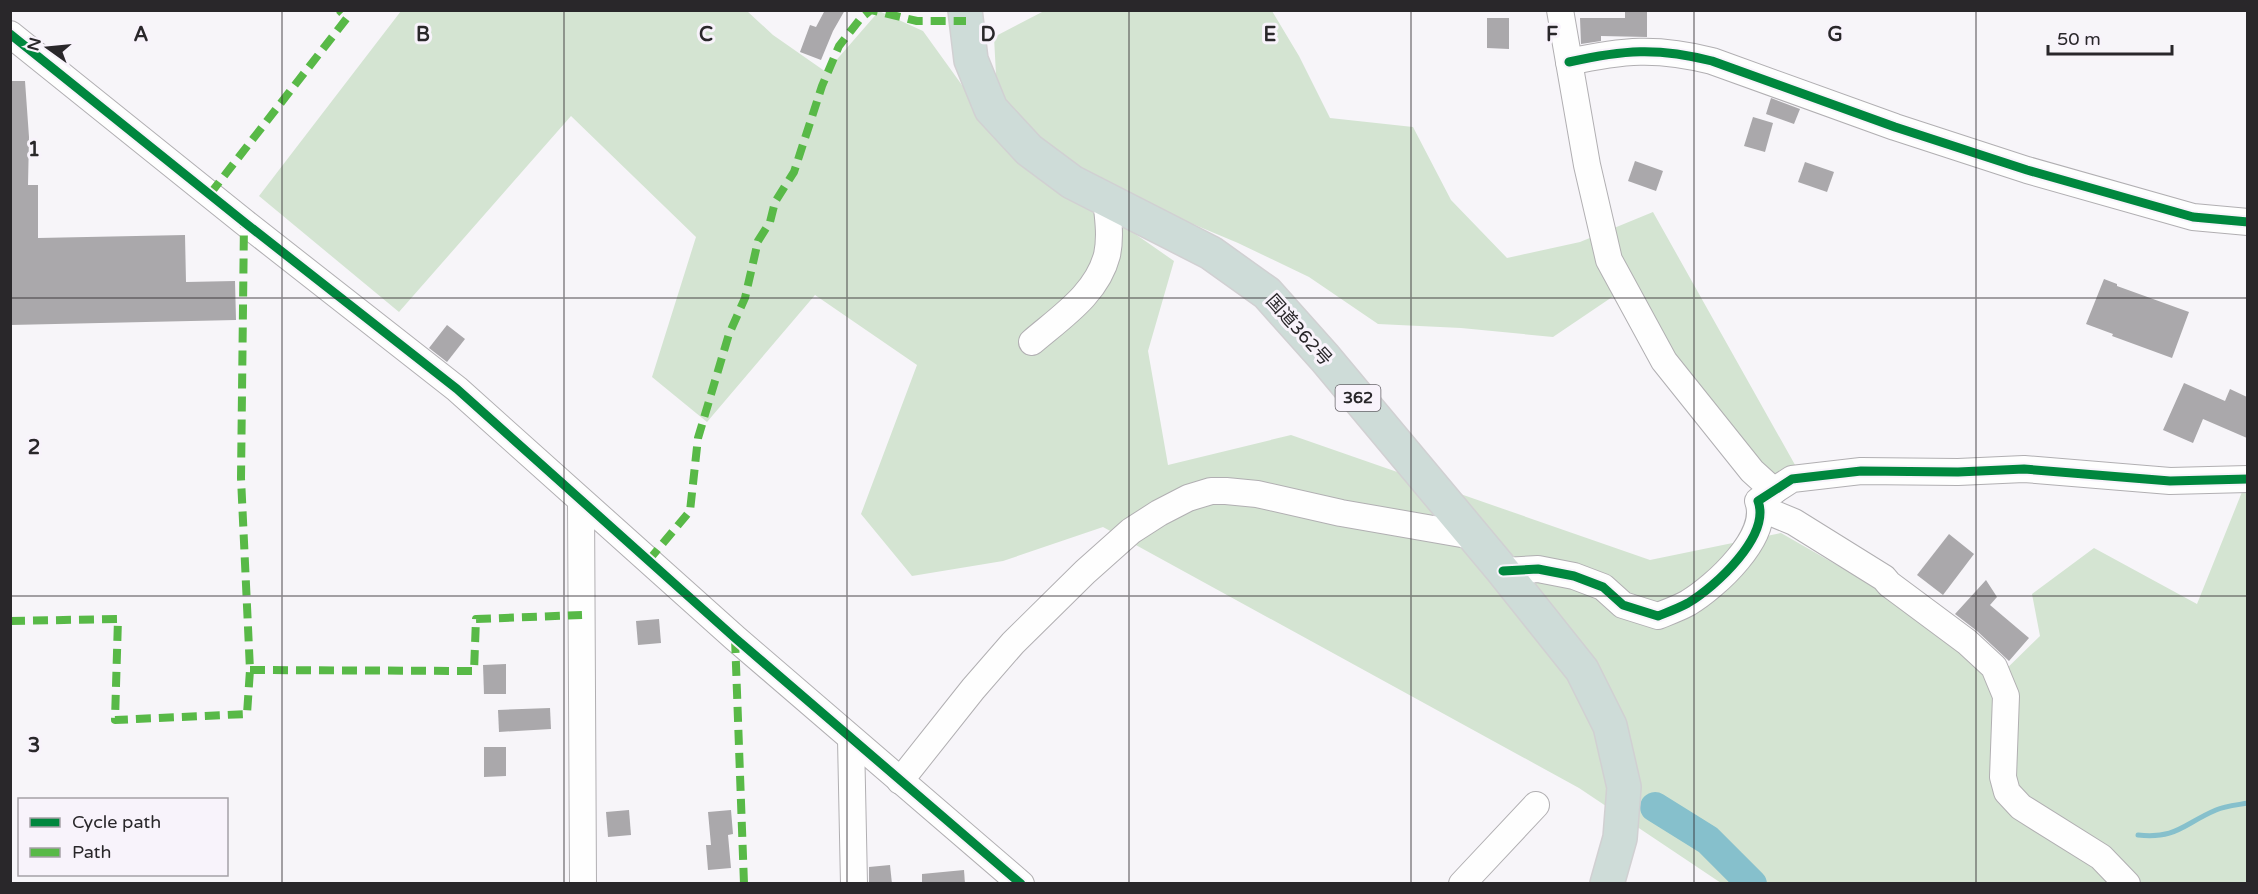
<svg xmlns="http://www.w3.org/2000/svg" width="2258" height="894" font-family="'Varela Round','Noto Sans JP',sans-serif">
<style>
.green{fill:#d4e4d2}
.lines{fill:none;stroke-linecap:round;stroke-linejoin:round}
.stream{stroke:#86c0cc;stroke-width:5}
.river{stroke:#86c0cc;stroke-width:30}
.building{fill:#aaa8ab}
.minor-casing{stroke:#b1afb2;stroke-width:28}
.highway-casing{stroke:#d1d0d2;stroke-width:36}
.minor{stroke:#fefefe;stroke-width:26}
.highway{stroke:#cedcd8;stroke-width:33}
.quiet{stroke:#58b947;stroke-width:8;stroke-dasharray:15 8;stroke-linecap:butt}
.cycleway-casing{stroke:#f8f3fb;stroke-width:13}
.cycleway{stroke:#00873e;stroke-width:9}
.grid{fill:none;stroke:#29272a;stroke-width:1.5;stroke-opacity:0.55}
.labels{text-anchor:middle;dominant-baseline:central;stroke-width:6;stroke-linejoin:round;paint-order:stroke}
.shield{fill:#f8f3fb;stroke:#676469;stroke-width:1.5}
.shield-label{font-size:16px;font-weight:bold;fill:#29272a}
.street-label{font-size:18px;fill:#29272a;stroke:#f8f3fb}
.grid-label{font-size:20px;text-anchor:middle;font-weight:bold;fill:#29272a;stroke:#f8f3fb;stroke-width:6;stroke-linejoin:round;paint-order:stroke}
</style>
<rect width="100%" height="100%" fill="#f7f5f9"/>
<!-- green -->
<g class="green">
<path d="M401 11H747L773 35 826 72 879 11 923 31 1003 142 1174 261 1148 351 1168 465 1291 435 1650 560 1781 533 1912 608 1996 679 2040 636 2032 594 2094 548 2197 604 2244 487 2248 490 2247 883H1721L1579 788 1103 527 1003 561 912 576 861 514 917 365 815 295 707 422 652 377 696 237 571 116 399 312 259 196Z"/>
<path d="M1044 11H1272L1299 56 1330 118 1413 127 1451 200 1507 258 1580 242 1653 212 1799 472 1777 478 1733 449 1624 289 1553 337 1461 328 1378 324 1309 277 1238 243 1126 196 1045 146 997 94 994 37Z"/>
</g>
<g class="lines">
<!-- stream -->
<path class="stream" d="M2138 835C2177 839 2183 824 2216 810 2225 806 2237 805 2248 803"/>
<!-- river -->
<path class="river" d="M1655 807 1708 840 1752 884"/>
</g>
<!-- building -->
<g class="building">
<path d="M825 10H845L833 31 821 60 800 52 810 25 816 27Z"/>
<path d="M1625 10H1647V37L1601 36V41L1581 44 1580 18H1625Z"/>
<path d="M1487 18H1509V49L1487 48Z"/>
<path d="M10 81H25L29 137 28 185H38V238L185 235 186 282 235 281 236 320 10 325Z"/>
<path d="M1771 98 1800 109 1794 124 1766 114Z"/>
<path d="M1753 117 1773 123 1765 152 1744 146Z"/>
<path d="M1635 161 1663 171 1656 191 1628 181Z"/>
<path d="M1805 162 1834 172 1827 192 1798 182Z"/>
<path d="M2104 279 2117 284V286L2189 312 2172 358 2112 336 2113 334 2086 324Z"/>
<path d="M447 325 465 339 447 362 429 348Z"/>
<path d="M2184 383 2225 401 2230 389 2247 397V438L2203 419 2193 443 2163 430Z"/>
<path d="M1949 534 1974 554 1943 595 1917 575Z"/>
<path d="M1986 580 1997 597 1990 605 2029 638 2009 661 1977 631 1955 614Z"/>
<path d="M659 619 661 643 638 645 636 621Z"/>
<path d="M506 664V694H484L483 665Z"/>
<path d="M550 708 551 729 499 732 498 710Z"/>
<path d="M484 747H506V776L484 777Z"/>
<path d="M629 810 631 835 608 837 606 812Z"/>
<path d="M731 810 733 834 728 835 731 868 708 870 706 845H711L708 812Z"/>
<path d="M890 865 892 884H869V867Z"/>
<path d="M964 870 965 884H922V874Z"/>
</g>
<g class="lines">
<defs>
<g id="minor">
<path d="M1560 10 1587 165 1609 260 1664 361 1752 471 1774 491"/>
<path d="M10 34 244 222 457 389 735 638 1021 884"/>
<path d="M1569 62C1623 50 1657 47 1712 61L1895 127 2027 170 2193 217 2248 222"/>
<path d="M1032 342C1061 317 1097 294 1107 255 1111 237 1108 217 1106 199"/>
<path d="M581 501 583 884"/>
<path d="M1760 508 1794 522 1884 578 1889 584 1967 642 1994 667 2006 696 2003 777 2007 792 2021 807 2101 857 2127 884"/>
<path d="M1503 571 1538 569 1574 576 1603 587 1623 605 1658 616C1668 612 1679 608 1688 603 1715 587 1771 536 1758 501L1792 479 1861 471 1958 472 2024 469 2170 481 2248 479"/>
<path d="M851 739 854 884"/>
<path d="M900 781 973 689 1013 643 1085 572 1131 531 1159 513 1188 498 1211 491H1226L1257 494 1341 513 1473 536"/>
<path d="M1462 884 1536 805"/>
</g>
<path id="highway" d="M965 10 971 60 991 109 1029 150 1072 182 1211 253 1267 293 1325 358 1503 571 1582 670 1610 726 1624 787 1620 838 1607 884"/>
</defs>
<!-- minor casing -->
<use href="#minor" class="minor-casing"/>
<!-- highway casing -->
<use href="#highway" class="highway-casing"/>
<!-- minor -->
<use href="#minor" class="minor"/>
<!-- highway -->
<use href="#highway" class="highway"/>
<!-- quiet -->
<g class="quiet">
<path d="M210 194 347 18 339 10"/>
<path d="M648 561 690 511 698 438 729 334 745 298 758 241 770 222 775 202 794 172 822 86 839 46 861 18 871 10 917 21H966"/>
<path d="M10 621 118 619 115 720 247 714 250 670 241 478 244 222"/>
<path d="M735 638 744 884"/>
<path d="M250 670 474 671 476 619 582 615"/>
</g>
<defs>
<g id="cycleway">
<path d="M10 34 244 222 457 389 735 638 1021 884"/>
<path d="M1569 62C1623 50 1657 47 1712 61L1895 127 2027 170 2193 217 2248 222"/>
<path d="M1503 571 1538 569 1574 576 1603 587 1623 605 1658 616C1668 612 1679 608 1688 603 1715 587 1771 536 1758 501L1792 479 1861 471 1958 472 2024 469 2170 481 2248 479"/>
</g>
</defs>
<!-- cycleway casing -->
<use href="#cycleway" class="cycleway-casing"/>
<!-- cycleway -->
<use href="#cycleway" class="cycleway"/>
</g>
<!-- grid -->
<path class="grid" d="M282 10V884M564 10V884M847 10V884M1129 10V884M1411 10V884M1694 10V884M1976 10V884M10 298H2248M10 596H2248"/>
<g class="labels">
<!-- shield labels -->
<rect class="shield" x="1335.5" y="385" width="45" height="26" rx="4.5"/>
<g class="shield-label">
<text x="1358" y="398">362</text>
</g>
<!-- street labels -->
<g class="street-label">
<text transform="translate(1299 330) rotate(48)">国道362号</text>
</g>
</g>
<g class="grid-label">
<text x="141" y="41">A</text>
<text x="423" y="41">B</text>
<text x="706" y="41">C</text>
<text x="988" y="41">D</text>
<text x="1270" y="41">E</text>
<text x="1552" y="41">F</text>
<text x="1835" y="41">G</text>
<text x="34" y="156">1</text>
<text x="34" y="454">2</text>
<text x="34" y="752">3</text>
</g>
<!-- border -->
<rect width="2258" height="894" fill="none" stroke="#29272a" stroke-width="24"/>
<!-- legend -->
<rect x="18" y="798" width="210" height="78" fill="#f8f3fb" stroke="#a5a1a7" stroke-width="1.5"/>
<rect x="30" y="818" width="30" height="9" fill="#00873e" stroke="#a5a1a7" stroke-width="1.5"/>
<text x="72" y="828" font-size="18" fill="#29272a">Cycle path</text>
<rect x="30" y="848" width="30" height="9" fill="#58b947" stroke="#a5a1a7" stroke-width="1.5"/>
<text x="72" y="858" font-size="18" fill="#29272a">Path</text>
<!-- north arrow -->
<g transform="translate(48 48) rotate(285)" stroke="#f8f3fb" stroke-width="4.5" paint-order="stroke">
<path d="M0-4.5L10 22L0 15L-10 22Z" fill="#29272a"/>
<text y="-9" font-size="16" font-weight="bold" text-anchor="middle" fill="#29272a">N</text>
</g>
<!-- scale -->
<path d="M2048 45v9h124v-9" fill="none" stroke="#29272a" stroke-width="3"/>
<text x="2057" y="45" font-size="18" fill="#29272a" stroke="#f8f3fb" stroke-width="4.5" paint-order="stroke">50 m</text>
</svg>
